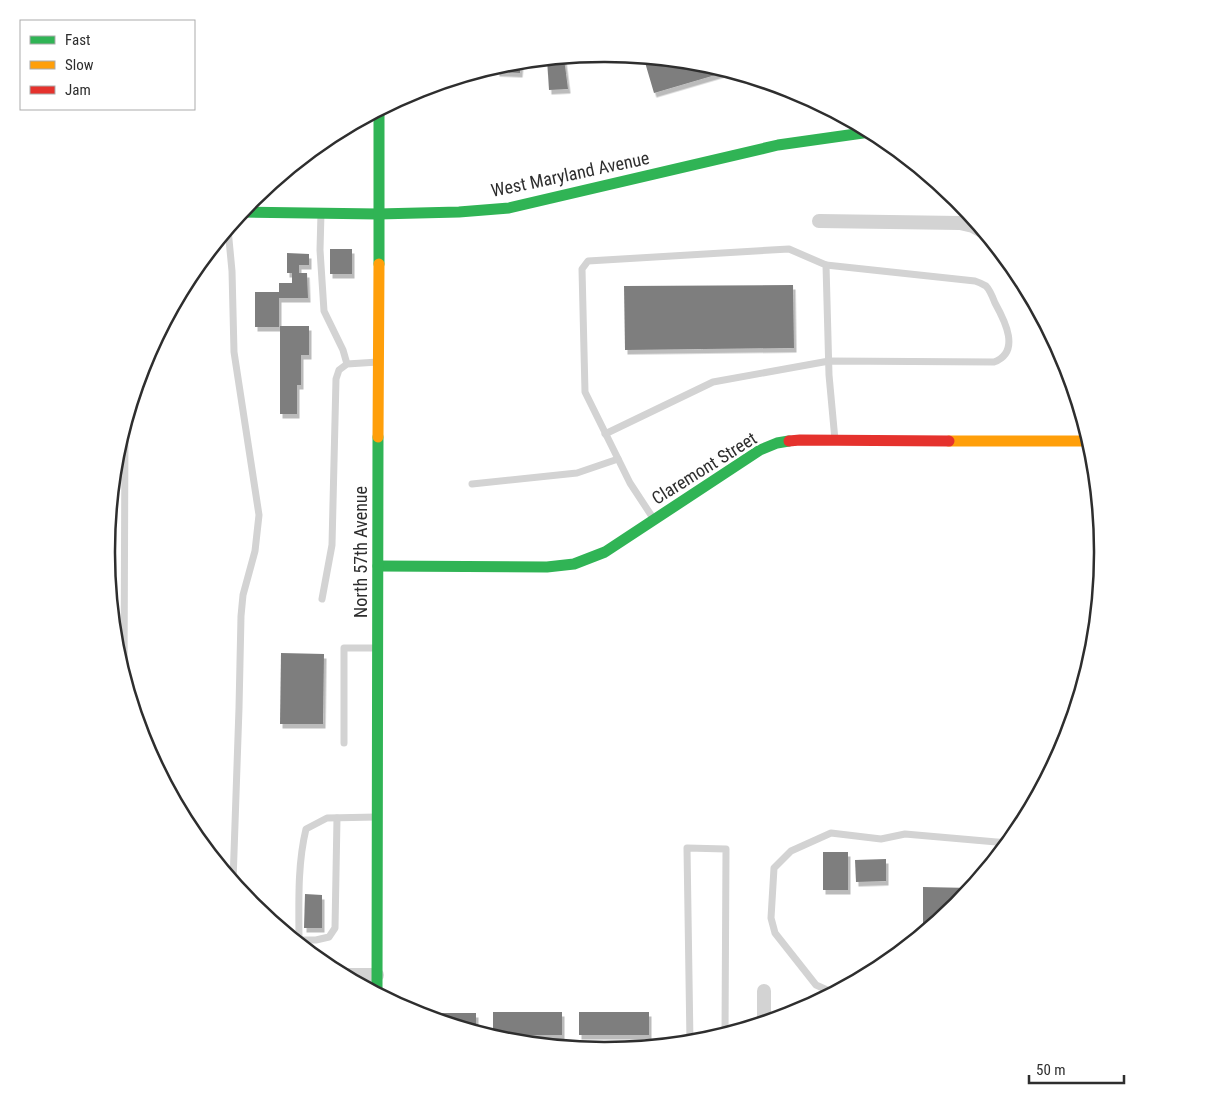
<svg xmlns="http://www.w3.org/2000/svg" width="1209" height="1105" font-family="'Roboto Condensed',sans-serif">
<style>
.building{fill:#7e7e7e;filter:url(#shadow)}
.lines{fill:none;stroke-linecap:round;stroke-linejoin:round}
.lane{stroke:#d3d3d3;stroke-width:7}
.street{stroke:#d3d3d3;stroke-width:14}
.fast{stroke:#30b455;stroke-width:11}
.slow{stroke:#ff9f0a;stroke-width:11}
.jam{stroke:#e5322d;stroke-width:11}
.labels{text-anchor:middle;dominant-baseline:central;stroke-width:5;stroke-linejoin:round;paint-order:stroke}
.street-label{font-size:18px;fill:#2e2e2e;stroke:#fff}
.rim{fill:none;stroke:#2e2e2e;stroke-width:2.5}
</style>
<defs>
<filter id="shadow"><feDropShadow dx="2.5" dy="4.5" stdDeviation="0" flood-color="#0004"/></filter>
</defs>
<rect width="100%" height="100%" fill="#fff"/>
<!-- building -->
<g class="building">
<path d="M564 58 568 89 549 90 547 59Z"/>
<path d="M648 58 681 61 682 65 691 62 702 63 729 71 654 93 644 59Z"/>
<path d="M521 62 520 73 497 72V66Z"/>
<rect x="330" y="249" width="22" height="25"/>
<path d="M287 253 309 254V265H299V273H307L308 298H279V327H255V292H279V283H292V273H287Z"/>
<path d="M793 285 794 348 625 350 624 286Z"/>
<path d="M280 326H309V355H301V385H297V414H280Z"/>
<path d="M281 653 324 654 323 724H280Z"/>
<rect x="823" y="852" width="25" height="38"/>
<path d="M886 859V881L856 882 855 860Z"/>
<path d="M923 887 971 888 957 905 932 926H923Z"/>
<path d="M305 894 322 895V928H304Z"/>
<rect x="493" y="1012" width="69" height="23"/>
<rect x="579" y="1012" width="70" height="23"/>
<path d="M418 1013H476V1032L418 1015Z"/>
<path d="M579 1047H638V1048L604 1051 579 1049Z"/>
</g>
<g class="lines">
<!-- lane -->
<g class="lane">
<path d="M321 213 320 250 324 311 343 350 347 364"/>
<path d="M228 229 232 271 234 352 259 515 255 551 243 595 241 616 239 708 233 882"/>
<path d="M605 434 713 382 829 361 994 362C1021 352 1005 321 995 303 993 298 990 290 986 286 983 284 978 282 975 281L826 265"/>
<path d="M472 484 577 473 618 459"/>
<path d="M653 518 630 483 585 392 582 269 588 261 789 249 826 265 829 375 835 440"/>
<path d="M322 599 332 545 336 379 339 370 347 364 378 362"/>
<path d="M124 679 125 423"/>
<path d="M344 743V648H377"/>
<path d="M299 940H316L329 937 335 928 337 818"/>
<path d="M299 944C299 906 297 866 306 829L327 818 377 817"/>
<path d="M834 993 816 985 775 933 771 918 774 868 791 851 831 833 881 839 905 834 1008 843"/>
<path d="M690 1043 687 848 726 849 725 1035"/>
</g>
<!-- street -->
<g class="street">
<path d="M819 221 960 223 973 226 984 232"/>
<path d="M341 975H377"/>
<path d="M764 1023V991"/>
</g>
<!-- fast -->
<g class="fast">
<path d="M242 212 378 214 459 212 509 208 778 145 870 132"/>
<path d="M379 264V110"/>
<path d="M378 566 547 567 574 564 605 552 760 450 777 443 789 441"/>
<path d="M377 994 378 437"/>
</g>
<!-- slow -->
<g class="slow">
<path d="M378 437 379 264"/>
<path d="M949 441H1089"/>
</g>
<!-- jam -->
<path class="jam" d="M789 441 800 440 949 441"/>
</g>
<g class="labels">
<!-- street labels -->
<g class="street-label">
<text transform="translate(570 174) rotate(-12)">West Maryland Avenue</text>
<text transform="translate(704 468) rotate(-32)">Claremont Street</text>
<text transform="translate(360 552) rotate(-90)">North 57th Avenue</text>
</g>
</g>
<!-- crop -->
<path d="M0 0H1209V1105H0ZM604 62H605A489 489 0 0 1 1094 551V553A489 489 0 0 1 605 1042H604A489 489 0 0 1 115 553V551A489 489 0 0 1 604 62Z" fill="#fff" fill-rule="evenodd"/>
<path class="rim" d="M604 62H605A489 489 0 0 1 1094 551V553A489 489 0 0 1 605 1042H604A489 489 0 0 1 115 553V551A489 489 0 0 1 604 62Z"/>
<!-- legend -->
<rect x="20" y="20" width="175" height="90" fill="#ffffff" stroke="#ababab"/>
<rect x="30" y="36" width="25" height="8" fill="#30b455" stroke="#ababab"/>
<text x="65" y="45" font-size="15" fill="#2e2e2e">Fast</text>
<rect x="30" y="61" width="25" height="8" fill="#ff9f0a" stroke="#ababab"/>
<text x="65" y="70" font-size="15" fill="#2e2e2e">Slow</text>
<rect x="30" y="86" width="25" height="8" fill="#e5322d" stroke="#ababab"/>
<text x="65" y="95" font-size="15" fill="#2e2e2e">Jam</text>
<!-- scale -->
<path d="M1029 1075v8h95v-8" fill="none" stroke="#2e2e2e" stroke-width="2.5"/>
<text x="1036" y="1075" font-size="15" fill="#2e2e2e" stroke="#ffffff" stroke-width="4" paint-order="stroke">50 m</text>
</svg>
